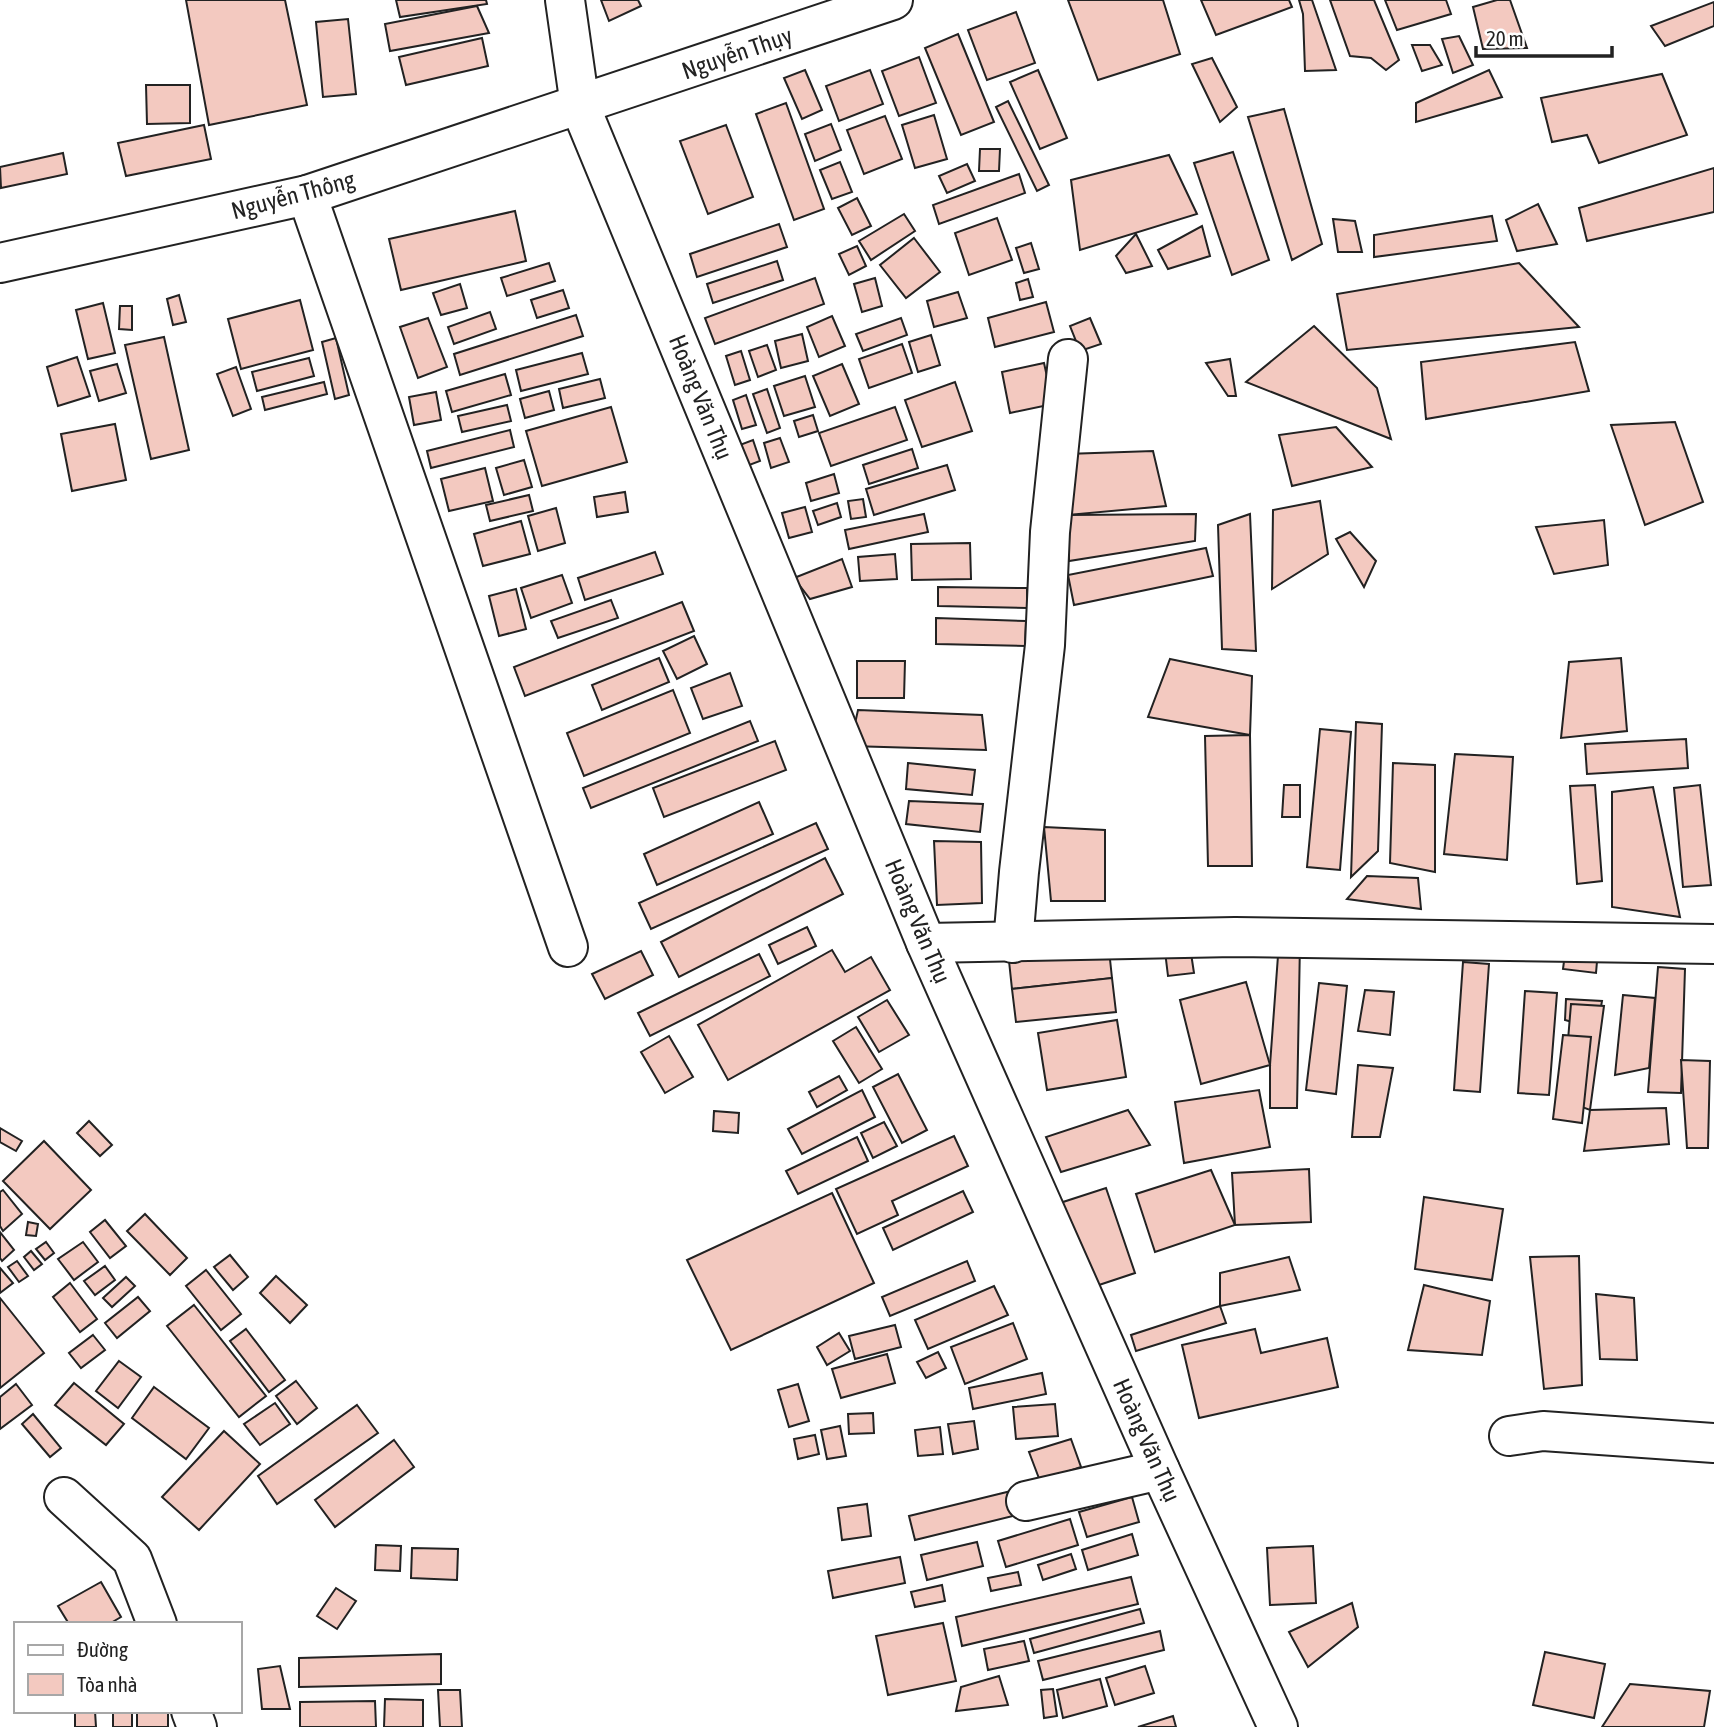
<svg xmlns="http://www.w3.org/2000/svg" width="1714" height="1727" font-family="'Asap Condensed',sans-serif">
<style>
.building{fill:#f3c9c0;stroke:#222;stroke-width:2}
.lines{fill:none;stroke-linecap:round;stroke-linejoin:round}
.minor-casing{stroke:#222;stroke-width:42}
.major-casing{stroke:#222;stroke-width:42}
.minor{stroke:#fff;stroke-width:38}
.major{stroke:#fff;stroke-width:38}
.labels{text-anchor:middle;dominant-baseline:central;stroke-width:5;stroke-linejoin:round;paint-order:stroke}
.street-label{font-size:24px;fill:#222;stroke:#fff}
</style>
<rect width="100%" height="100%" fill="#fff"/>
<!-- building -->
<g class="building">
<path d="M186 0H285L307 105 209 125Z"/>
<path d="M396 0H486L487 4 400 17Z"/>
<path d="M601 0H638L641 6 609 21Z"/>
<path d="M1068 0H1163L1180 54 1098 80Z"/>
<path d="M1201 0H1289L1292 7 1216 35Z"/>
<path d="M1299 0H1312L1336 70 1305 71 1303 14Z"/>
<path d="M1330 0H1374L1399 60 1386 70 1371 58 1350 56Z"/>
<path d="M1385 0H1446L1451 14 1397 30Z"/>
<path d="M1497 0H1510L1527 48 1483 49 1473 7Z"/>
<path d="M1714 2V26L1665 46 1651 26Z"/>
<path d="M477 6 489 33 390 51 385 24Z"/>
<path d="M1016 12 1035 63 987 80 968 30Z"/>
<path d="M348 19 356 94 323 97 316 22Z"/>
<path d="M958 34 994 122 961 135 925 48Z"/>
<path d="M1459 36 1473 65 1453 73 1442 39Z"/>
<path d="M482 38 488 66 406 85 399 57Z"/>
<path d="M1412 45H1430L1442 65 1422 71Z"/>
<path d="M919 57 936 103 899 116 882 71Z"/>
<path d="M1212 58 1237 107 1220 122 1192 64Z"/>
<path d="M805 70 822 110 802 119 784 78Z"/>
<path d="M870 70 883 104 839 121 826 86Z"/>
<path d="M1038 70 1067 138 1040 149 1010 82Z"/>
<path d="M1489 70 1502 97 1416 122V103Z"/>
<path d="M1662 74 1687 135 1599 163 1587 135 1552 142 1541 98Z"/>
<path d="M146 85H190V123L147 124Z"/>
<path d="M1008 101 1049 185 1037 191 996 107Z"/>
<path d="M786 103 824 209 794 220 756 114Z"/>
<path d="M1284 109 1322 244 1292 260 1248 117Z"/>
<path d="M934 115 947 159 915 168 902 125Z"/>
<path d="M885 116 902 159 864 174 847 130Z"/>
<path d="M831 124 841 150 815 161 805 134Z"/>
<path d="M204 125 211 159 126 176 118 143Z"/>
<path d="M726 125 753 197 708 214 680 141Z"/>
<path d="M980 149H1000L999 171H979Z"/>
<path d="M1233 152 1269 260 1232 275 1194 163Z"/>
<path d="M63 153 67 174 1 188 0 167Z"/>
<path d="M1169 155 1197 214 1080 250 1071 180Z"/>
<path d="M840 162 852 192 832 199 820 170Z"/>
<path d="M967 164 975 181 947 193 939 176Z"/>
<path d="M1714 168V212L1587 241 1579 208Z"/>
<path d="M1019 174 1025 193 939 224 933 205Z"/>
<path d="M857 198 871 226 852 235 838 208Z"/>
<path d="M1538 204 1557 244 1517 251 1506 220Z"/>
<path d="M515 211 526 261 401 290 389 239Z"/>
<path d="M904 214 915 231 871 260 859 241Z"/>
<path d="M1492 216 1497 241 1374 257V235Z"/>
<path d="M997 218 1012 260 969 275 955 233Z"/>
<path d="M1333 219 1355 221 1362 252H1338Z"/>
<path d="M779 224 787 247 697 277 690 254Z"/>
<path d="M1202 226 1210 256 1168 269 1158 250Z"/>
<path d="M1136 234 1152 266 1126 273 1116 256Z"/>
<path d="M914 238 940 272 906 298 880 265Z"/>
<path d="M1031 243 1039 269 1024 273 1016 248Z"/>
<path d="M857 246 866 266 849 275 839 254Z"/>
<path d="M777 261 783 280 713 303 707 284Z"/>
<path d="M549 263 555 281 507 296 501 278Z"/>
<path d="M1519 263 1579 327 1347 350 1337 294Z"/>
<path d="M815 278 824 304 715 344 705 318Z"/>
<path d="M875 278 882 306 862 312 854 284Z"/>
<path d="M1028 279 1033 297 1020 300 1016 283Z"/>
<path d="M460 284 467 308 441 315 433 293Z"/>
<path d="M563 290 569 308 537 318 531 300Z"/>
<path d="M958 292 967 318 934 327 927 301Z"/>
<path d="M179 295 186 322 173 325 167 299Z"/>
<path d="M300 300 313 350 241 369 228 319Z"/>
<path d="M1046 302 1054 332 995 347 988 318Z"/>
<path d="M103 303 115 353 88 359 76 310Z"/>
<path d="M120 306H132V330L119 329Z"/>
<path d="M490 312 496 329 454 344 448 327Z"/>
<path d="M576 315 583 336 460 375 454 354Z"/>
<path d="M832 316 845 346 819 357 807 327Z"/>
<path d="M428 318 447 367 418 378 400 327Z"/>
<path d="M901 318 907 335 863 351 856 334Z"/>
<path d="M1090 318 1101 344 1080 351 1070 326Z"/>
<path d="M1314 326 1377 388 1391 439 1246 382Z"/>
<path d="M802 334 808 361 781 368 775 341Z"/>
<path d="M931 335 940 365 918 372 909 342Z"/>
<path d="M164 337 189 450 151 459 125 345Z"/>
<path d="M336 338 349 395 335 399 322 342Z"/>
<path d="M1575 342 1589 391 1426 419 1421 362Z"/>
<path d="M902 344 912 373 869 388 859 359Z"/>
<path d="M767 345 776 370 758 377 749 351Z"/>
<path d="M741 351 750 380 735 385 726 356Z"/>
<path d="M582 353 588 374 521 391 516 370Z"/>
<path d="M77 357 90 396 58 406 47 367Z"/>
<path d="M309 358 314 376 257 391 252 372Z"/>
<path d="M1230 359 1236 396H1228L1206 363Z"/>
<path d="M1044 363 1053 404 1010 413 1002 372Z"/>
<path d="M117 364 126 393 99 401 90 371Z"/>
<path d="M842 364 859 404 830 416 813 376Z"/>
<path d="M236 367 251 409 233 416 217 374Z"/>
<path d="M505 374 511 395 452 412 446 391Z"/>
<path d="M805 376 815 407 784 416 774 386Z"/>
<path d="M600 379 605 398 563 408 559 389Z"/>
<path d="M324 382 327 394 265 410 262 397Z"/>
<path d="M955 382 972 431 922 447 905 400Z"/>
<path d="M767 389 780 428 767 433 753 394Z"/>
<path d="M549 391 554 410 525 418 520 399Z"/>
<path d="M436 392 441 420 414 425 409 397Z"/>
<path d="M746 395 756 425 742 429 733 400Z"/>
<path d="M507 405 511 421 462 432 458 416Z"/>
<path d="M611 407 627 462 542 486 526 431Z"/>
<path d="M895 407 907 440 831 466 819 433Z"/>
<path d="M813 415 818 431 799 437 794 421Z"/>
<path d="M1675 422 1703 502 1645 525 1611 425Z"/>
<path d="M115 424 126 480 72 491 61 434Z"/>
<path d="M1336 427 1372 467 1292 486 1279 435Z"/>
<path d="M510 430 514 447 431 468 427 451Z"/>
<path d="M780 438 789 462 771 468 764 443Z"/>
<path d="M753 440 760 461 744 467 737 446Z"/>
<path d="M912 449 918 468 869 484 863 465Z"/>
<path d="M1153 451 1166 506 1068 515 1066 454Z"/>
<path d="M524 460 532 487 504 495 496 468Z"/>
<path d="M947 465 955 490 874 515 866 489Z"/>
<path d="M485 468 493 501 449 511 441 479Z"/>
<path d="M834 474 839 493 811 501 806 483Z"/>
<path d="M625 492 628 512 597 517 594 497Z"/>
<path d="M529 495 533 511 490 521 486 505Z"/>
<path d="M863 499 866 517 851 519 848 501Z"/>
<path d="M1320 501 1328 554 1272 589 1273 510Z"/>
<path d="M837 503 841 517 818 525 813 511Z"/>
<path d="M805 507 812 532 789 538 782 513Z"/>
<path d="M556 508 565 543 538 551 528 516Z"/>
<path d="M924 514 928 532 849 549 845 530Z"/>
<path d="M1196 514 1195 541 1069 561 1068 515Z"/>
<path d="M1250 514 1256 651 1222 649 1218 525Z"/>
<path d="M1604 520 1608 565 1554 574 1536 527Z"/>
<path d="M521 521 530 554 483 566 474 534Z"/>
<path d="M1350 532 1376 561 1364 587 1336 539Z"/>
<path d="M970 543 971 579 912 580 911 544Z"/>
<path d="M1206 548 1213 576 1074 605 1068 575Z"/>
<path d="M655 552 663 574 585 600 578 578Z"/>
<path d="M895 554 897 579 860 581 858 557Z"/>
<path d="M842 559 852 587 810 599 794 578Z"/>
<path d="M562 575 572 603 531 618 521 588Z"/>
<path d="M938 587 1027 588V608L938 606Z"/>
<path d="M516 589 526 629 499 636 489 596Z"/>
<path d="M611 600 618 618 558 638 551 621Z"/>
<path d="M682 602 694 631 525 696 514 667Z"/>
<path d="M936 618 1026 621 1025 646 936 644Z"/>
<path d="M694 636 707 664 677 679 663 651Z"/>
<path d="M659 658 669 682 602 710 592 685Z"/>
<path d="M1621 658 1627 731 1561 738 1569 662Z"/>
<path d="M1170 659 1252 676 1250 735 1148 717Z"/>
<path d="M857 661H905L904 698H857Z"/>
<path d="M730 673 742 706 703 719 691 688Z"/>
<path d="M673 690 690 733 584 776 567 733Z"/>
<path d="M858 710 982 715 986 750 850 746Z"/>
<path d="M750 721 758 741 591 808 583 788Z"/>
<path d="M1356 722 1382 724 1378 851 1351 877Z"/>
<path d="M1320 729 1351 732 1340 870 1307 867Z"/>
<path d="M1250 735 1252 866H1208L1205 736Z"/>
<path d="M1686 739 1688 768 1587 774 1585 744Z"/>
<path d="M775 741 786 770 664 817 653 788Z"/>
<path d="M1455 754 1513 757 1507 860 1444 854Z"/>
<path d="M908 763 975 770 972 795 906 789Z"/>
<path d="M1393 763 1435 765V872L1390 863Z"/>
<path d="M1284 785H1300V817H1282Z"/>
<path d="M1595 785 1602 881 1577 884 1570 786Z"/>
<path d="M1700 785 1711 885 1683 887 1674 788Z"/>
<path d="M1653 787 1680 917 1612 907V792Z"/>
<path d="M909 801 983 804 980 832 906 824Z"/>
<path d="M759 802 773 834 657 885 644 854Z"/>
<path d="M816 823 828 849 651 929 639 903Z"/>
<path d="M1044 827 1105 830V901H1051Z"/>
<path d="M934 841 981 842 982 903 937 905Z"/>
<path d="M825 858 843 894 679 977 661 942Z"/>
<path d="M1367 876 1418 878 1421 909 1347 899Z"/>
<path d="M807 927 816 946 778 964 769 945Z"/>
<path d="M1189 940 1194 973 1168 976 1164 943Z"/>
<path d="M1279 942H1300L1297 1108H1270V1065Z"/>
<path d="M1566 946 1598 950 1596 973 1563 969Z"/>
<path d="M832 950 845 972 871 957 890 990 728 1080 698 1025Z"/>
<path d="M1109 950 1112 978 1012 989 1009 961Z"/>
<path d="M641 951 653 975 605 999 592 974Z"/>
<path d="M759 954 770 976 650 1036 638 1013Z"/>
<path d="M1463 962 1489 964 1480 1092 1454 1090Z"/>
<path d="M1658 967 1685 969 1681 1093 1648 1092Z"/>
<path d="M1112 978 1116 1012 1016 1022 1012 989Z"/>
<path d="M1246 982 1270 1065 1201 1084 1180 1000Z"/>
<path d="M1319 983 1347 986 1336 1094 1306 1090Z"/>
<path d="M1365 990 1394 992 1390 1035 1358 1031Z"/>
<path d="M1525 991 1557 993 1549 1095 1518 1093Z"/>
<path d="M1623 995 1655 998 1649 1068 1615 1075Z"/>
<path d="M1566 999 1602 1001 1597 1029 1565 1020Z"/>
<path d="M887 1000 909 1035 879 1052 858 1017Z"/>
<path d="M1571 1004 1604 1006 1590 1110 1563 1100Z"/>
<path d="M1117 1020 1126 1077 1047 1090 1038 1033Z"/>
<path d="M856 1027 882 1069 859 1083 833 1041Z"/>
<path d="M1563 1035 1591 1037 1582 1123 1553 1119Z"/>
<path d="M669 1036 693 1077 665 1093 641 1052Z"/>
<path d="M1681 1060 1710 1061 1708 1148H1687Z"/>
<path d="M1358 1065 1393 1068 1380 1137H1352Z"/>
<path d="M898 1074 927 1130 902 1143 873 1087Z"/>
<path d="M839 1076 847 1090 817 1107 809 1092Z"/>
<path d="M862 1090 875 1117 802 1154 788 1129Z"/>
<path d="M1259 1090 1270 1147 1184 1163 1175 1102Z"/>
<path d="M1666 1108 1669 1144 1584 1151 1590 1110Z"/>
<path d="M1128 1110 1150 1145 1061 1172 1046 1137Z"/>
<path d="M714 1111 739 1113 738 1133 713 1131Z"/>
<path d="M89 1121 112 1145 100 1156 77 1133Z"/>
<path d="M884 1122 897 1146 873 1158 861 1133Z"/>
<path d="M0 1128 22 1141 16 1151 0 1142Z"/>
<path d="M954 1136 968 1166 892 1201 898 1215 857 1234 836 1189Z"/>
<path d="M857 1137 868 1161 798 1194 786 1171Z"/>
<path d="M44 1141 91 1190 50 1229 3 1181Z"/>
<path d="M1309 1169 1311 1222 1235 1225 1232 1173Z"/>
<path d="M1211 1170 1235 1225 1155 1252 1136 1194Z"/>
<path d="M1106 1188 1135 1273 1090 1288 1060 1203Z"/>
<path d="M3 1190 22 1214 3 1231 0 1226V1192Z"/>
<path d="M963 1191 973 1212 893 1250 883 1228Z"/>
<path d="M832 1193 874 1283 731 1350 687 1260Z"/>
<path d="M1424 1197 1503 1209 1492 1280 1415 1269Z"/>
<path d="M145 1214 187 1258 170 1275 127 1231Z"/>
<path d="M105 1220 126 1246 110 1258 90 1232Z"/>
<path d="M28 1222 38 1224 36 1236 26 1235Z"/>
<path d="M0 1232 14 1250 2 1261 0 1258Z"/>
<path d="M46 1242 54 1253 45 1260 36 1249Z"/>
<path d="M83 1242 98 1262 74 1280 58 1259Z"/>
<path d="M31 1251 42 1264 34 1270 24 1257Z"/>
<path d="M230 1255 248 1277 233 1290 214 1267Z"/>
<path d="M1579 1256 1582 1385 1544 1389 1530 1257Z"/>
<path d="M1289 1257 1300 1290 1220 1306V1273Z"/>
<path d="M17 1261 28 1276 19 1282 8 1267Z"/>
<path d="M967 1261 975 1281 890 1316 882 1297Z"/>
<path d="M105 1266 115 1280 95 1295 84 1281Z"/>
<path d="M0 1268 13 1283 0 1293Z"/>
<path d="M206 1270 241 1314 221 1330 186 1286Z"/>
<path d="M276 1276 307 1305 290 1323 260 1293Z"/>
<path d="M126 1277 135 1286 112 1307 103 1298Z"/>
<path d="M70 1283 97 1319 80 1332 53 1297Z"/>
<path d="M1424 1285 1490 1301 1482 1355 1408 1350Z"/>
<path d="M994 1286 1008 1315 928 1349 915 1320Z"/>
<path d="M1596 1294 1634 1298 1637 1360 1600 1359Z"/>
<path d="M138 1297 150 1311 117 1338 105 1323Z"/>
<path d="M0 1298 44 1353 0 1388Z"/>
<path d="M194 1305 266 1396 239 1417 167 1326Z"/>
<path d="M1220 1306 1226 1323 1136 1351 1131 1335Z"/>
<path d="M1013 1323 1027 1359 965 1384 951 1347Z"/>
<path d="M895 1325 901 1347 855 1359 849 1336Z"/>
<path d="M246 1329 285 1380 269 1392 230 1341Z"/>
<path d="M1255 1329 1261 1353 1327 1338 1338 1387 1199 1418 1182 1345Z"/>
<path d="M839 1333 850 1351 827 1365 817 1347Z"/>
<path d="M93 1335 105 1350 81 1368 69 1353Z"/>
<path d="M938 1352 946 1368 926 1378 917 1362Z"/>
<path d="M887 1354 895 1383 841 1398 832 1369Z"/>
<path d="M119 1361 141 1377 118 1408 96 1391Z"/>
<path d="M1042 1373 1046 1394 973 1409 969 1388Z"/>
<path d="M296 1381 317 1408 297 1424 276 1396Z"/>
<path d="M74 1383 124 1424 106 1445 55 1405Z"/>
<path d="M16 1384 32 1405 0 1429V1397Z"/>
<path d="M798 1384 809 1421 789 1427 778 1390Z"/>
<path d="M154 1387 209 1428 186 1459 132 1418Z"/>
<path d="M275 1403 290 1424 260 1445 244 1424Z"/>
<path d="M1055 1404 1058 1436 1016 1439 1013 1407Z"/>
<path d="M357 1405 378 1433 277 1504 258 1476Z"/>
<path d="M873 1413 874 1433 849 1434 848 1414Z"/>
<path d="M33 1414 61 1448 50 1457 22 1424Z"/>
<path d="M974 1421 978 1449 953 1454 948 1424Z"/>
<path d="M840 1426 846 1456 827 1459 821 1430Z"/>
<path d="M940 1427 943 1454 918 1456 915 1430Z"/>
<path d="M224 1431 260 1464 199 1530 162 1497Z"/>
<path d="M815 1435 819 1454 798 1459 794 1439Z"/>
<path d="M1071 1439 1081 1467 1040 1481 1029 1452Z"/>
<path d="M394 1440 414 1467 335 1527 315 1500Z"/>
<path d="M1011 1491 1017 1515 915 1540 909 1516Z"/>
<path d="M1132 1497 1139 1522 1087 1537 1079 1512Z"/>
<path d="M867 1504 871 1536 842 1540 838 1508Z"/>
<path d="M1070 1519 1078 1545 1006 1567 998 1541Z"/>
<path d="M1132 1534 1138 1555 1088 1570 1082 1550Z"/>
<path d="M977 1542 983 1566 927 1580 921 1555Z"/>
<path d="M376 1545 401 1546 400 1571 375 1570Z"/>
<path d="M1313 1546 1316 1603 1270 1605 1267 1548Z"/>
<path d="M412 1548 458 1549 457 1580 411 1578Z"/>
<path d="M1071 1554 1076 1569 1043 1580 1038 1565Z"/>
<path d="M900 1557 905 1583 833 1598 828 1571Z"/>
<path d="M1018 1572 1021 1585 991 1591 988 1578Z"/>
<path d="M1131 1577 1138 1604 962 1646 956 1617Z"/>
<path d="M101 1582 121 1617 109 1624H69L58 1606Z"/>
<path d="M942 1585 945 1601 915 1607 911 1592Z"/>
<path d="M336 1588 356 1601 337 1629 317 1616Z"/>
<path d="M1352 1603 1358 1627 1308 1667 1289 1632Z"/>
<path d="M1140 1609 1144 1623 1034 1653 1030 1639Z"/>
<path d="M943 1623 956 1681 888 1695 876 1636Z"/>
<path d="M1160 1631 1164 1650 1043 1680 1038 1661Z"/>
<path d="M1024 1641 1029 1661 988 1670 984 1649Z"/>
<path d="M1545 1652 1605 1664 1594 1718 1533 1705Z"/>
<path d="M441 1654V1684L299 1687V1658Z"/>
<path d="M280 1666 290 1709H262L258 1669Z"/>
<path d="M1145 1666 1154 1693 1115 1705 1106 1678Z"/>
<path d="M999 1676 1008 1705 956 1711 961 1687Z"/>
<path d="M1100 1679 1107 1706 1063 1718 1057 1690Z"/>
<path d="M1630 1684 1710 1691 1704 1727H1602Z"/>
<path d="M1053 1689 1057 1716 1044 1718 1041 1690Z"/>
<path d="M438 1690H460L462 1727H440Z"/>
<path d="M385 1699 423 1700V1727H384Z"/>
<path d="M375 1701 376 1727H300V1702Z"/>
<path d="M75 1711H95L96 1727H75Z"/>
<rect x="113" y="1711" width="19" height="16"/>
<rect x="137" y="1711" width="31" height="16"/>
<path d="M1173 1716 1176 1727H1138Z"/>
</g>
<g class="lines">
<defs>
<g id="minor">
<path d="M307 195 568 947"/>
<path d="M0 263 307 195 893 0"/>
<path d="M926 943 1235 937 1714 944"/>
<path d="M1013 943 1019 872 1045 645 1050 532 1068 359"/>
<path d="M1509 1436 1543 1431 1714 1443"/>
<path d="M64 1497 132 1559 157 1624"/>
<path d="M1026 1501 1160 1470"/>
<path d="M191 1711 197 1727"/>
</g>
<path id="major" d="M565 0 580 106 926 943 1160 1470 1278 1727"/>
</defs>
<!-- minor casing -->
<use href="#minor" class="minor-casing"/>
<!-- major casing -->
<use href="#major" class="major-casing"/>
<!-- minor -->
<use href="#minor" class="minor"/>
<!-- major -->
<use href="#major" class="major"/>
</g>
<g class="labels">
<!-- street labels -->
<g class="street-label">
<text transform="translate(737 53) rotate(-19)">Nguyễn Thụy</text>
<text transform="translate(293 195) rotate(-15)">Nguyễn Thông</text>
<text transform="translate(701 397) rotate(68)">Hoàng Văn Thụ</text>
<text transform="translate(918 921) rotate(67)">Hoàng Văn Thụ</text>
<text transform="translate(1147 1440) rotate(66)">Hoàng Văn Thụ</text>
</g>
</g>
<!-- legend -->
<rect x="14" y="1622" width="228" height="91" fill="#ffffff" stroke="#a7a7a7" stroke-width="2"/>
<rect x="28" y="1645" width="35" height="10" fill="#ffffff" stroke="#a7a7a7" stroke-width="2"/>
<text x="77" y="1657" font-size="21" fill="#222222">Đường</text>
<rect x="28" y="1674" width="35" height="21" fill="#f3c9c0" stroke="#a7a7a7" stroke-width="2"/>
<text x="77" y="1692" font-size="21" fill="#222222">Tòa nhà</text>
<!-- scale -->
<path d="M1476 46v10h136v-10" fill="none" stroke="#222222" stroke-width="3.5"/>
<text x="1486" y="46" font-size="21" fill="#222222" stroke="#ffffff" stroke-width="5" paint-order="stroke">20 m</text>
</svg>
